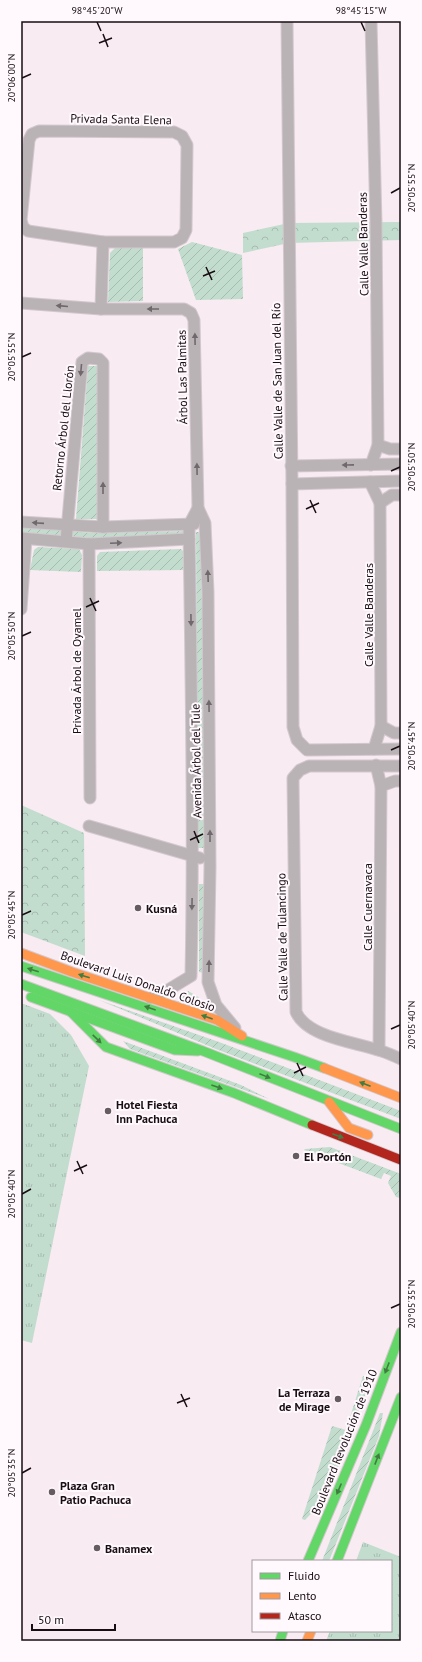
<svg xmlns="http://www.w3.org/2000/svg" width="422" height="1662" font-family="'PT Sans',sans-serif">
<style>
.grass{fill:url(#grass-tufts)}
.park{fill:url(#park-crowns)}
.garden{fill:url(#garden-furrows)}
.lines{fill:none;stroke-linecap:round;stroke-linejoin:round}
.street-casing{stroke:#d3c8ce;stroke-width:13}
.fast-casing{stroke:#d3c8ce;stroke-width:11}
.slow-casing{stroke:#d3c8ce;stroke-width:11}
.jam-casing{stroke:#d3c8ce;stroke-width:11}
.street{stroke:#b9b3b6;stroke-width:11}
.fast{stroke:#63d668;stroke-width:9}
.slow{stroke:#ff974d;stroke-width:9}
.jam{stroke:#b3261e;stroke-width:9}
.oneway{fill:#70686c}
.oneway2{fill:#417c41}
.ticks{fill:none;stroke:#170d12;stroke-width:1.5}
.poi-dot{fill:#665b60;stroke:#fff8fc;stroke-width:1.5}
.labels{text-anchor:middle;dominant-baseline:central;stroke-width:4;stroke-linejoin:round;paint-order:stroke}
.street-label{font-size:12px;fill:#170d12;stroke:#fff8fc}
.poi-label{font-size:12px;font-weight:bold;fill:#170d12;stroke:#fff8fc;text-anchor:start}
.neatline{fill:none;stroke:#170d12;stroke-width:1.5}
.ticks-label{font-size:10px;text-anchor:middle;fill:#170d12}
</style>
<defs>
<pattern id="grass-tufts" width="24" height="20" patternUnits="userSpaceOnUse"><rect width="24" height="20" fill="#c2dcce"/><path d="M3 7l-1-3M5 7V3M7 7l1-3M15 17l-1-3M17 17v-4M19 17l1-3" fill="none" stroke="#a6bcb0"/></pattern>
<pattern id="park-crowns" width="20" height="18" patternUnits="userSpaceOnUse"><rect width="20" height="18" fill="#c2dcce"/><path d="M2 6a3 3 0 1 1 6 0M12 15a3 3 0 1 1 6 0" fill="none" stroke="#a6bcb0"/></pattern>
<pattern id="garden-furrows" width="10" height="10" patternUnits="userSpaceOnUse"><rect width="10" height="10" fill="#c2dcce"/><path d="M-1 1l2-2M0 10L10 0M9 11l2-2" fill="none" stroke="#a6bcb0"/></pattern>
</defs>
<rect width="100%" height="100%" fill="#f8ebf2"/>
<!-- grass -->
<g class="grass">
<path d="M21 1003 50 1014 71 1035 89 1066 32 1343 21 1340Z"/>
<path d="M363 1542 401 1557V1641H326L330 1631H391V1561H356Z"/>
</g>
<!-- park -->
<g class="park">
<path d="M401 222V240L289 243 243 253V233L289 223Z"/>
<path d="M21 805 84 833 85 956 21 932Z"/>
</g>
<!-- garden -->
<g class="garden">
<path d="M192 242 242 255 243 299 196 300 178 249Z"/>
<path d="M115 248H143V301L108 302 110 253Z"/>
<path d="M88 366H97V519H76Z"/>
<path d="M21 526 91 533 185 531V536L91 538 21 532Z"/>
<path d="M196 532H201L205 848H198Z"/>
<path d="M38 547 79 549 82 555 81 572 30 570 34 550Z"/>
<path d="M181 549 184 552V570L97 571V556L100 552Z"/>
<path d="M199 884H204V973L199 972Z"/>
<path d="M188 991 197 996 215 1013 178 1002Z"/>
<path d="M99 1000 219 1042 401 1111V1119L216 1049Z"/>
<path d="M123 1041 241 1085 269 1099 130 1049Z"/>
<path d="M330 1147 401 1174V1198L396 1197 388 1183 391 1176 384 1173 381 1179 304 1150 305 1149Z"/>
<path d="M363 1376 367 1378 369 1384 327 1497 305 1520 302 1519 332 1426 346 1430Z"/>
<path d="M380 1413H383L379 1436 329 1561H322Z"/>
</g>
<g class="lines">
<defs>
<g id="street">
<path d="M287 21 292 484 293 727 297 740 307 750 401 749"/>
<path d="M371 21 376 224 378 445 371 465"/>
<path d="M39 131 174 132 182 136 187 145 186 230 182 238 174 242H103L28 231 23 227 21 220 29 140 32 134Z"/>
<path d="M21 303 101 309H184L191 313 194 320 198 508 205 523 208 592 210 867 208 982 216 1005 235 1028"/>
<path d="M101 309 103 242"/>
<path d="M378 445 390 449H401"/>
<path d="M291 466 401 464"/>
<path d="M370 482 380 503 381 726 374 749"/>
<path d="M292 484 401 481"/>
<path d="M380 503 392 495H401"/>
<path d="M21 522 103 527 194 524"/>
<path d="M21 538 89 544 189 539"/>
<path d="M66 541 82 362 88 358 99 359 103 363V527"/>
<path d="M89 544 90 798"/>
<path d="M21 609 26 539"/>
<path d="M381 726 394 733H401"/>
<path d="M376 765 381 786 379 1050"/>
<path d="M401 766H309L300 770 293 778 296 1012C307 1037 354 1042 378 1050 386 1052 394 1056 401 1059"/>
<path d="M381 786 395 781H401"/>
<path d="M89 826 200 858"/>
<path d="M150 998 163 993 191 976C194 826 191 676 189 525L198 508"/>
</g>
<g id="fast">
<path d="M21 966 294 1057 324 1068"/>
<path d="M21 984 203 1051 401 1129"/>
<path d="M31 997 175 1050 198 1051"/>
<path d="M70 1011 106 1047 234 1093 312 1125"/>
<path d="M308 1561 366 1425 401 1332"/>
<path d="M337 1561 401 1397"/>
<path d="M280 1641 283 1631"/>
</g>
<g id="slow">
<path d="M21 953 72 972 217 1020 242 1036"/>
<path d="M324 1068 401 1098"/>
<path d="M329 1102 349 1128 368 1135"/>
<path d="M307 1641 311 1631"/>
</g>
<path id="jam" d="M312 1125 401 1160"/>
</defs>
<!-- street casing -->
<use href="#street" class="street-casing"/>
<!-- fast casing -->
<use href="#fast" class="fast-casing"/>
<!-- slow casing -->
<use href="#slow" class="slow-casing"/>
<!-- jam casing -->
<use href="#jam" class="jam-casing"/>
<!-- street -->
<use href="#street" class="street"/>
<!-- fast -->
<use href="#fast" class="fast"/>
<!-- slow -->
<use href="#slow" class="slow"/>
<!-- jam -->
<use href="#jam" class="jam"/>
</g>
<!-- one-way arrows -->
<defs><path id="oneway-solid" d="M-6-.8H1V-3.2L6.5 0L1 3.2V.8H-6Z"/></defs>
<g class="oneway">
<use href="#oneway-solid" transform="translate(62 306) rotate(-175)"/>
<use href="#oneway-solid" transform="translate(153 309) rotate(180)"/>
<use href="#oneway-solid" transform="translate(195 339) rotate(-91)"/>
<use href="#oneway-solid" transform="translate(81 370) rotate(95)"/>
<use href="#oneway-solid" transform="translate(348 465) rotate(179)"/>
<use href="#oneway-solid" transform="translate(197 469) rotate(-91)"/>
<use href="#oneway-solid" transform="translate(103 488) rotate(-90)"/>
<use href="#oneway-solid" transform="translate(38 523) rotate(-176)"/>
<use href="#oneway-solid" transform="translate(116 543) rotate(-3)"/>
<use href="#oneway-solid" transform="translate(208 576) rotate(-92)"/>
<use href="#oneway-solid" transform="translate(191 620) rotate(89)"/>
<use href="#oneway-solid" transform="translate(209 706) rotate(-91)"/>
<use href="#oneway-solid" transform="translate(210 836) rotate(-90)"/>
<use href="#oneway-solid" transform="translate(192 904) rotate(91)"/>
<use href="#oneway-solid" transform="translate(209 966) rotate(-89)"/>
</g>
<g class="oneway2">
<use href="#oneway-solid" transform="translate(33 970) rotate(-163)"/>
<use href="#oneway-solid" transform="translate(84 976) rotate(-162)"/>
<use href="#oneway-solid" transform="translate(150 1008) rotate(-161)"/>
<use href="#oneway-solid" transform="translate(207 1017) rotate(-161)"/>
<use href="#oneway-solid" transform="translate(97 1039) rotate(44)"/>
<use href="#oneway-solid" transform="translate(265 1076) rotate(22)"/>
<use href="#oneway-solid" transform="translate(365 1084) rotate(-159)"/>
<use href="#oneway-solid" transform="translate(217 1087) rotate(20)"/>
<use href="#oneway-solid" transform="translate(338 1136) rotate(21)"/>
<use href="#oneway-solid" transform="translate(387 1368) rotate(111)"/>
<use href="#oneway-solid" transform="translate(377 1459) rotate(-69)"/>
<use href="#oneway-solid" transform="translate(339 1489) rotate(113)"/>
</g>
<!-- ticks -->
<path class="ticks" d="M97 22 101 31M361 22 365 31M103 34 108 47M99 43 112 38M22 78 31 74M391 193 400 188M206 267 212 280M203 276 215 271M22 357 31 353M391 471 400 467M310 500 316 513M306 509 319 503M90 598 96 611M86 607 99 601M22 636 31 632M391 750 400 746M194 831 199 843M190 840 203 834M22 915 31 911M391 1029 400 1025M297 1063 303 1076M294 1073 306 1067M77 1161 83 1174M74 1171 87 1165M22 1194 31 1189M391 1308 400 1304M181 1394 187 1407M177 1403 190 1398M22 1473 31 1468"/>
<!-- markers -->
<g class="poi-dot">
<circle cx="138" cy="908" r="4"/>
<circle cx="108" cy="1111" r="4"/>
<circle cx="296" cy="1156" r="4"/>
<circle cx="338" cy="1399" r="4"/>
<circle cx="52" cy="1492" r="4"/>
<circle cx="97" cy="1548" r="4"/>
</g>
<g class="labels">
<!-- street labels -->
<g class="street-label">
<text transform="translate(121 119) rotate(1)">Privada Santa Elena</text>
<text transform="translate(363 244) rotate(-91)">Calle Valle Banderas</text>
<text transform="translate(182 377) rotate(-91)">Árbol Las Palmitas</text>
<text transform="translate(277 381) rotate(-91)">Calle Valle de San Juan del Río</text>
<text transform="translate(63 428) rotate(-84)">Retorno Árbol del Llorón</text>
<text transform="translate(368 615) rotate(-90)">Calle Valle Banderas</text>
<text transform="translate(76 671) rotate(-90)">Privada Árbol de Oyamel</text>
<text transform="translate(196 761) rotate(-91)">Avenida Árbol del Tule</text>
<text transform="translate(367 907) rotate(-90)">Calle Cuernavaca</text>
<text transform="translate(282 937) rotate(-91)">Calle Valle de Tulancingo</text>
<text transform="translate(138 981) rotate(19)">Boulevard Luis Donaldo Colosio</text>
<text transform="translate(344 1442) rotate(-68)">Boulevard Revolución de 1910</text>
</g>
<!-- poi labels -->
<g class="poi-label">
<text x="146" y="908">Kusná</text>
<text x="116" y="1104">Hotel Fiesta<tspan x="116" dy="14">Inn Pachuca</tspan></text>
<text x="304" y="1156">El Portón</text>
<text x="330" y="1392" text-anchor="end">La Terraza<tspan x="330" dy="14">de Mirage</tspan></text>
<text x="60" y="1485">Plaza Gran<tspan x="60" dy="14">Patio Pachuca</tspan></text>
<text x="105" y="1548">Banamex</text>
</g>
</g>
<!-- border -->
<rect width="422" height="1662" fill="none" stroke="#fff8fc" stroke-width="44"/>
<!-- legend -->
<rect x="252" y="1560" width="140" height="72" fill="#fff8fc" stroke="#a29a9e"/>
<rect x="260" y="1573" width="20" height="6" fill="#63d668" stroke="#a29a9e"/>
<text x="288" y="1580" font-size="12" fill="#170d12">Fluido</text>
<rect x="260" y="1593" width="20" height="6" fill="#ff974d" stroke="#a29a9e"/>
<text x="288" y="1600" font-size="12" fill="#170d12">Lento</text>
<rect x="260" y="1613" width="20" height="6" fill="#b3261e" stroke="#a29a9e"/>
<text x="288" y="1620" font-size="12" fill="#170d12">Atasco</text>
<!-- scale -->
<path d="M32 1624v6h83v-6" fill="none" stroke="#170d12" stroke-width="2"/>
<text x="38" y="1624" font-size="12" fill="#170d12" stroke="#fff8fc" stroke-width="3" paint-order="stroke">50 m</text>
<rect x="22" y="22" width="378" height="1618" class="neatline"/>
<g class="ticks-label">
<text x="97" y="14">98°45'20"W</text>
<text x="361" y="14">98°45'15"W</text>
<text transform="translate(11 78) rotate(-90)" y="4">20°06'00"N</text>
<text transform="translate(411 188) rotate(-90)" y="4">20°05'55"N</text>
<text transform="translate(11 357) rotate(-90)" y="4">20°05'55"N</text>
<text transform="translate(411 467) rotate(-90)" y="4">20°05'50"N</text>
<text transform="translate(11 636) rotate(-90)" y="4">20°05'50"N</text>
<text transform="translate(411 746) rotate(-90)" y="4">20°05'45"N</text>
<text transform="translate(11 915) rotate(-90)" y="4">20°05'45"N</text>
<text transform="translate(411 1025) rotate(-90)" y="4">20°05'40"N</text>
<text transform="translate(11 1194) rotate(-90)" y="4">20°05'40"N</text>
<text transform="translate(411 1304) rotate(-90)" y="4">20°05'35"N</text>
<text transform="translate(11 1473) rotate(-90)" y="4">20°05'35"N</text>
</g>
</svg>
